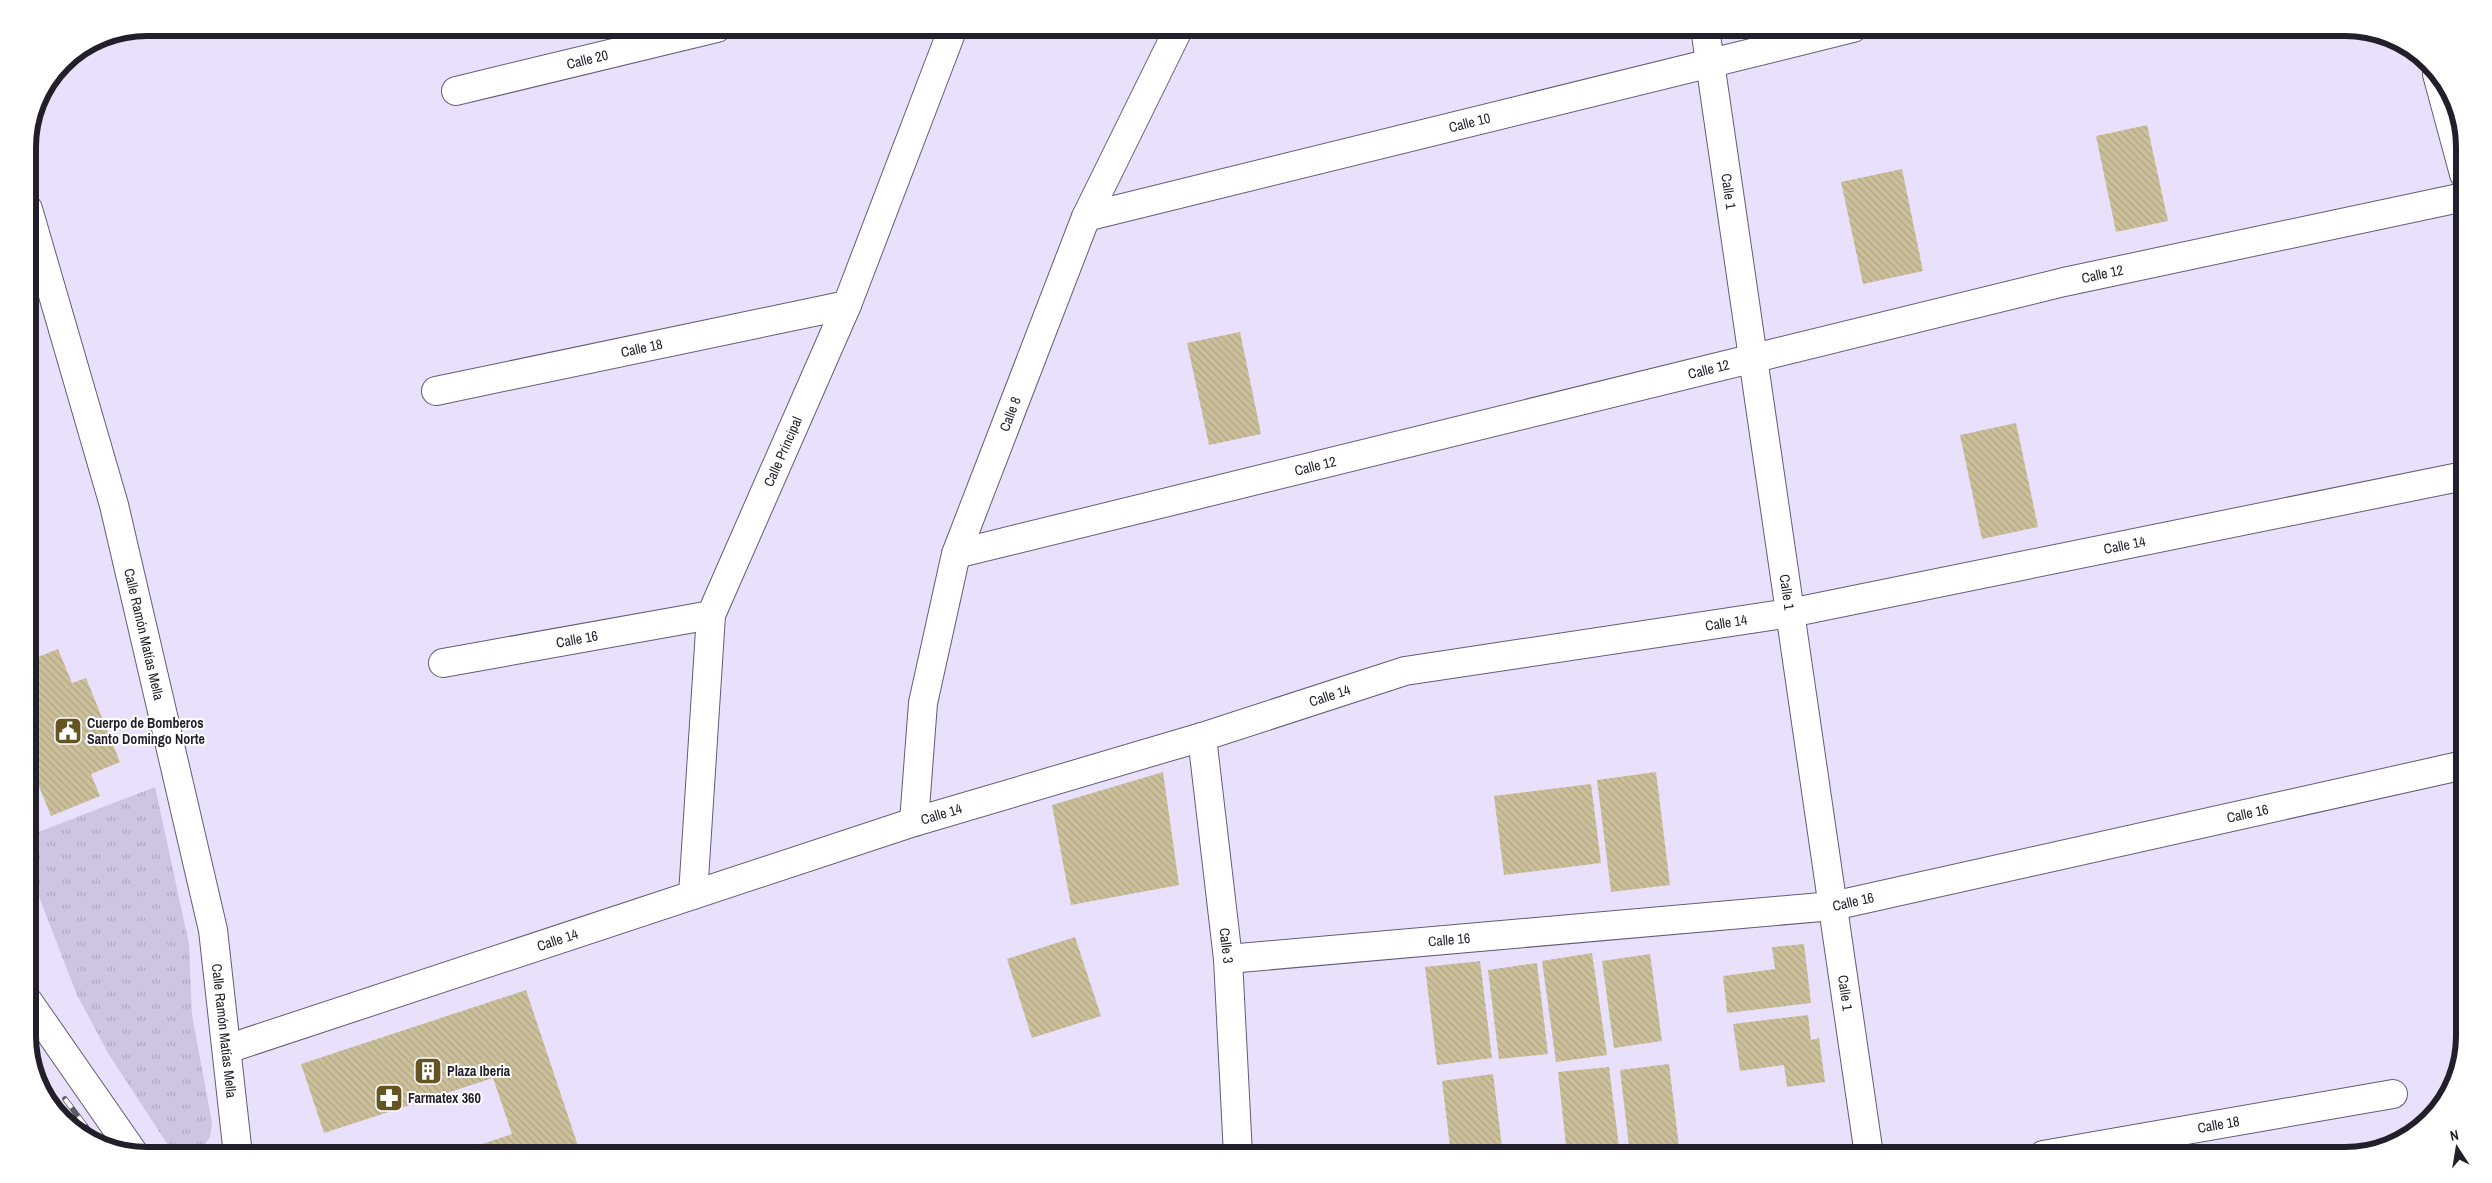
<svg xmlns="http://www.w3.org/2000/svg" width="2492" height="1183" font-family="'Archivo Narrow',sans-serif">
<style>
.park{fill:url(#park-tufts)}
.building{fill:url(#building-back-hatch)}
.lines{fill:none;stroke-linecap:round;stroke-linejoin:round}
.minor-casing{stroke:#645c77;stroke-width:30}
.major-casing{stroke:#645c77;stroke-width:30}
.minor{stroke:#fff;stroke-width:28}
.major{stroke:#fff;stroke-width:28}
.rail-casing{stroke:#5f5a6a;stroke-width:5.5}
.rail{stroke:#fff;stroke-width:4;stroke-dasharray:11;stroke-linecap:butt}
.labels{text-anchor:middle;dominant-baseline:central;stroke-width:4;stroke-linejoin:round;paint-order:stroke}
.street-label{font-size:14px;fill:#221f2a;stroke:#fff}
.poi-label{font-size:14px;font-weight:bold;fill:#221f2a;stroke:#fff;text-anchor:start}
.rim{fill:none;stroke:#221f2a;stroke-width:6}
</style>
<defs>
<pattern id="park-tufts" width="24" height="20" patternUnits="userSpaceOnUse" patternTransform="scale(1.25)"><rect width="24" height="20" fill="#cdc5e1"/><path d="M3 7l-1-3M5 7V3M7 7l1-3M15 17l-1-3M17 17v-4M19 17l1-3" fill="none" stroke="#b0a9c1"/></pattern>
<pattern id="building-back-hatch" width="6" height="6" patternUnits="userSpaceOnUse" patternTransform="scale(1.25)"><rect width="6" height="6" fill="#ccc09b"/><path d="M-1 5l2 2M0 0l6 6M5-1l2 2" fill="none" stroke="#afa586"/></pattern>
</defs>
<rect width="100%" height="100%" fill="#e9e1fb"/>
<!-- park -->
<path class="park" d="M155 787 189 944 192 1015 212 1123 210 1137 206 1143 189 1153H180L166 1142 108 1053 77 995 28 868V836Z"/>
<!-- building -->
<g class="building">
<path d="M2147 125 2168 221 2116 232 2096 136Z"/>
<path d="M1902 169 1923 271 1863 284 1841 182Z"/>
<path d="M1240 332 1261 434 1209 445 1187 343Z"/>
<path d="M2016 423 2038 527 1982 539 1960 435Z"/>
<path d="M58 649 72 683 86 678 120 762 91 774 100 796 51 816 32 769 28 771V661Z"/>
<path d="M1163 772 1179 885 1071 905 1052 805Z"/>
<path d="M1656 772 1670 885 1611 892 1597 780Z"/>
<path d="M1591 784 1601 863 1504 875 1494 796Z"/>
<path d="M1075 937 1101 1016 1032 1038 1007 959Z"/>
<path d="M1804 944 1811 1003 1727 1013 1723 976 1775 969 1772 947Z"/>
<path d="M1592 953 1607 1055 1556 1062 1542 961Z"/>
<path d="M1650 954 1662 1041 1614 1048 1602 961Z"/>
<path d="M1480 961 1492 1058 1437 1065 1425 967Z"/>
<path d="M1537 963 1548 1054 1499 1059 1488 970Z"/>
<path d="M526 990 581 1155H449L512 1134 493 1078 324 1133 301 1064Z"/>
<path d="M1808 1015 1811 1040 1819 1038 1825 1082 1787 1087 1784 1065 1740 1071 1733 1024Z"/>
<path d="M1669 1064 1680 1155H1630L1620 1070Z"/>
<path d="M1609 1067 1620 1155H1567L1558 1072Z"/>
<path d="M1493 1074 1503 1155H1451L1442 1081Z"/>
</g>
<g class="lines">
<defs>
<g id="minor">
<path id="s1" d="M1705 28 1869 1155"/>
<path d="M2437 74 2464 174"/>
<path id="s2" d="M456 91 717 28"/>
<path id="s3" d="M28 209 114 505 213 930 238 1155"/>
<path id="s4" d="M1086 217 1853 28"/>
<path id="s5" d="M436 391 847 305"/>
<path id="s6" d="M956 554 2064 282 2464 197"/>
<path id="s7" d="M443 663 711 615"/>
<path id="s8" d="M1202 737 1228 959 1238 1155"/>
<path id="s9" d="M914 822 923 703 956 554 1086 217 1179 28"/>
<path id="s10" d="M693 895 711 615 847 305 953 28"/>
<path id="s11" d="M1228 959 1833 906 2464 765"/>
<path id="s12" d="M227 1049 914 822 1202 737 1405 671 1790 613 2464 476"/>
<path id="s13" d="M2043 1155 2393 1094"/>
</g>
<path id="major" d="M28 1001 133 1152"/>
</defs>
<!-- minor casing -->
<use href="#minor" class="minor-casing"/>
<!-- major casing -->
<use href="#major" class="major-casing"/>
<!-- minor -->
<use href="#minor" class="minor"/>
<!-- major -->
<use href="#major" class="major"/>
<defs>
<path id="rail" d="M65 1099 99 1144"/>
</defs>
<!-- rail casing -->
<use href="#rail" class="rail-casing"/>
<!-- rail -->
<use href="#rail" class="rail"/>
</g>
<!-- icons -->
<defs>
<symbol id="civic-square" viewBox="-11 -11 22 22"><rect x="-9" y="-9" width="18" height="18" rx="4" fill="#635421" stroke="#fff"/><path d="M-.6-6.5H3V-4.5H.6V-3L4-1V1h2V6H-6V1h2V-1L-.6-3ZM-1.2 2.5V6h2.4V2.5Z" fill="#fff"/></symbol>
<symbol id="building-square" viewBox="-11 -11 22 22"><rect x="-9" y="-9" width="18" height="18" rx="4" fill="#635421" stroke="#fff"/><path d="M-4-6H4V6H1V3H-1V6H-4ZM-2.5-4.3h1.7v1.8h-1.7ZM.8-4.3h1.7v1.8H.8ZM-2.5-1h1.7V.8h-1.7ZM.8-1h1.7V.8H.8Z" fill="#fff"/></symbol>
<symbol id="pharmacy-square" viewBox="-11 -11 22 22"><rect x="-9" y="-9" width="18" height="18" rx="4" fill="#635421" stroke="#fff"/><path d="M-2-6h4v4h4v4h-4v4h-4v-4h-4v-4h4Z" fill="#fff"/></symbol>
</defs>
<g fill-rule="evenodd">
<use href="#civic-square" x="52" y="715" width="32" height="32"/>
<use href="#building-square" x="412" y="1055" width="32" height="32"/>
<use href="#pharmacy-square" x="373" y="1082" width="32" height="32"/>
</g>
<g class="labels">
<!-- street labels -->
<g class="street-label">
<text stroke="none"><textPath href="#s2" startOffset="135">Calle 20</textPath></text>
<text stroke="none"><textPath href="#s4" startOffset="395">Calle 10</textPath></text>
<text stroke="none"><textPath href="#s1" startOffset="165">Calle 1</textPath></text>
<text stroke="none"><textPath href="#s6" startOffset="1180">Calle 12</textPath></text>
<text stroke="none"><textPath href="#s5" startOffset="210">Calle 18</textPath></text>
<text stroke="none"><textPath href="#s6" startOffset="775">Calle 12</textPath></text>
<text stroke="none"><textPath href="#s9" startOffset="422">Calle 8</textPath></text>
<text stroke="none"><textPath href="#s10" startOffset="459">Calle Principal</textPath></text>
<text stroke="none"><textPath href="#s6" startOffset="370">Calle 12</textPath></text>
<text stroke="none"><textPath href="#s12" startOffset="1968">Calle 14</textPath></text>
<text stroke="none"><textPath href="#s1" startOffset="570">Calle 1</textPath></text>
<text stroke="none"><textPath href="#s12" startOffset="1562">Calle 14</textPath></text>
<text stroke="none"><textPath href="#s3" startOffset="441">Calle Ramón Matías Mella</textPath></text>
<text stroke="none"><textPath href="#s7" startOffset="136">Calle 16</textPath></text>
<text stroke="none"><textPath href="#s12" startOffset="1158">Calle 14</textPath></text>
<text stroke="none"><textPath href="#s11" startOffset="1032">Calle 16</textPath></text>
<text stroke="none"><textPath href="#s12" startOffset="752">Calle 14</textPath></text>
<text stroke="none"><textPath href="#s11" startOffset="628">Calle 16</textPath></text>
<text stroke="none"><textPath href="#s11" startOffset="222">Calle 16</textPath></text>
<text stroke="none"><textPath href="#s12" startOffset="348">Calle 14</textPath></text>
<text stroke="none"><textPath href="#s8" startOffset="210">Calle 3</textPath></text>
<text stroke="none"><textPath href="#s1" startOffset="975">Calle 1</textPath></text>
<text stroke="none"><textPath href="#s3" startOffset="846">Calle Ramón Matías Mella</textPath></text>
<text stroke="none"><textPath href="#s13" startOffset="178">Calle 18</textPath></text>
</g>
<!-- poi labels -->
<g class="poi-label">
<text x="87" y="723">Cuerpo de Bomberos<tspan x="87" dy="16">Santo Domingo Norte</tspan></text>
<text x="447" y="1071">Plaza Iberia</text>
<text x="408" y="1098">Farmatex 360</text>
</g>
</g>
<!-- crop -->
<path d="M0 0H2492V1183H0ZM147 36H2345A111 111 0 0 1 2456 147V1036A111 111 0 0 1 2345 1147H147A111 111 0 0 1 36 1036V147A111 111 0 0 1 147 36Z" fill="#fff" fill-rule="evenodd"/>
<path class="rim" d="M147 36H2345A111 111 0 0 1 2456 147V1036A111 111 0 0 1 2345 1147H147A111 111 0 0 1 36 1036V147A111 111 0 0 1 147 36Z"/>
<!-- north arrow -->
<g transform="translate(2457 1148) rotate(348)" stroke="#ffffff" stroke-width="4" paint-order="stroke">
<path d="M0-4L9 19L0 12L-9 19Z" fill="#221f2a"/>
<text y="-8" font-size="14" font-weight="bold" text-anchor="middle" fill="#221f2a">N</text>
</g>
</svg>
